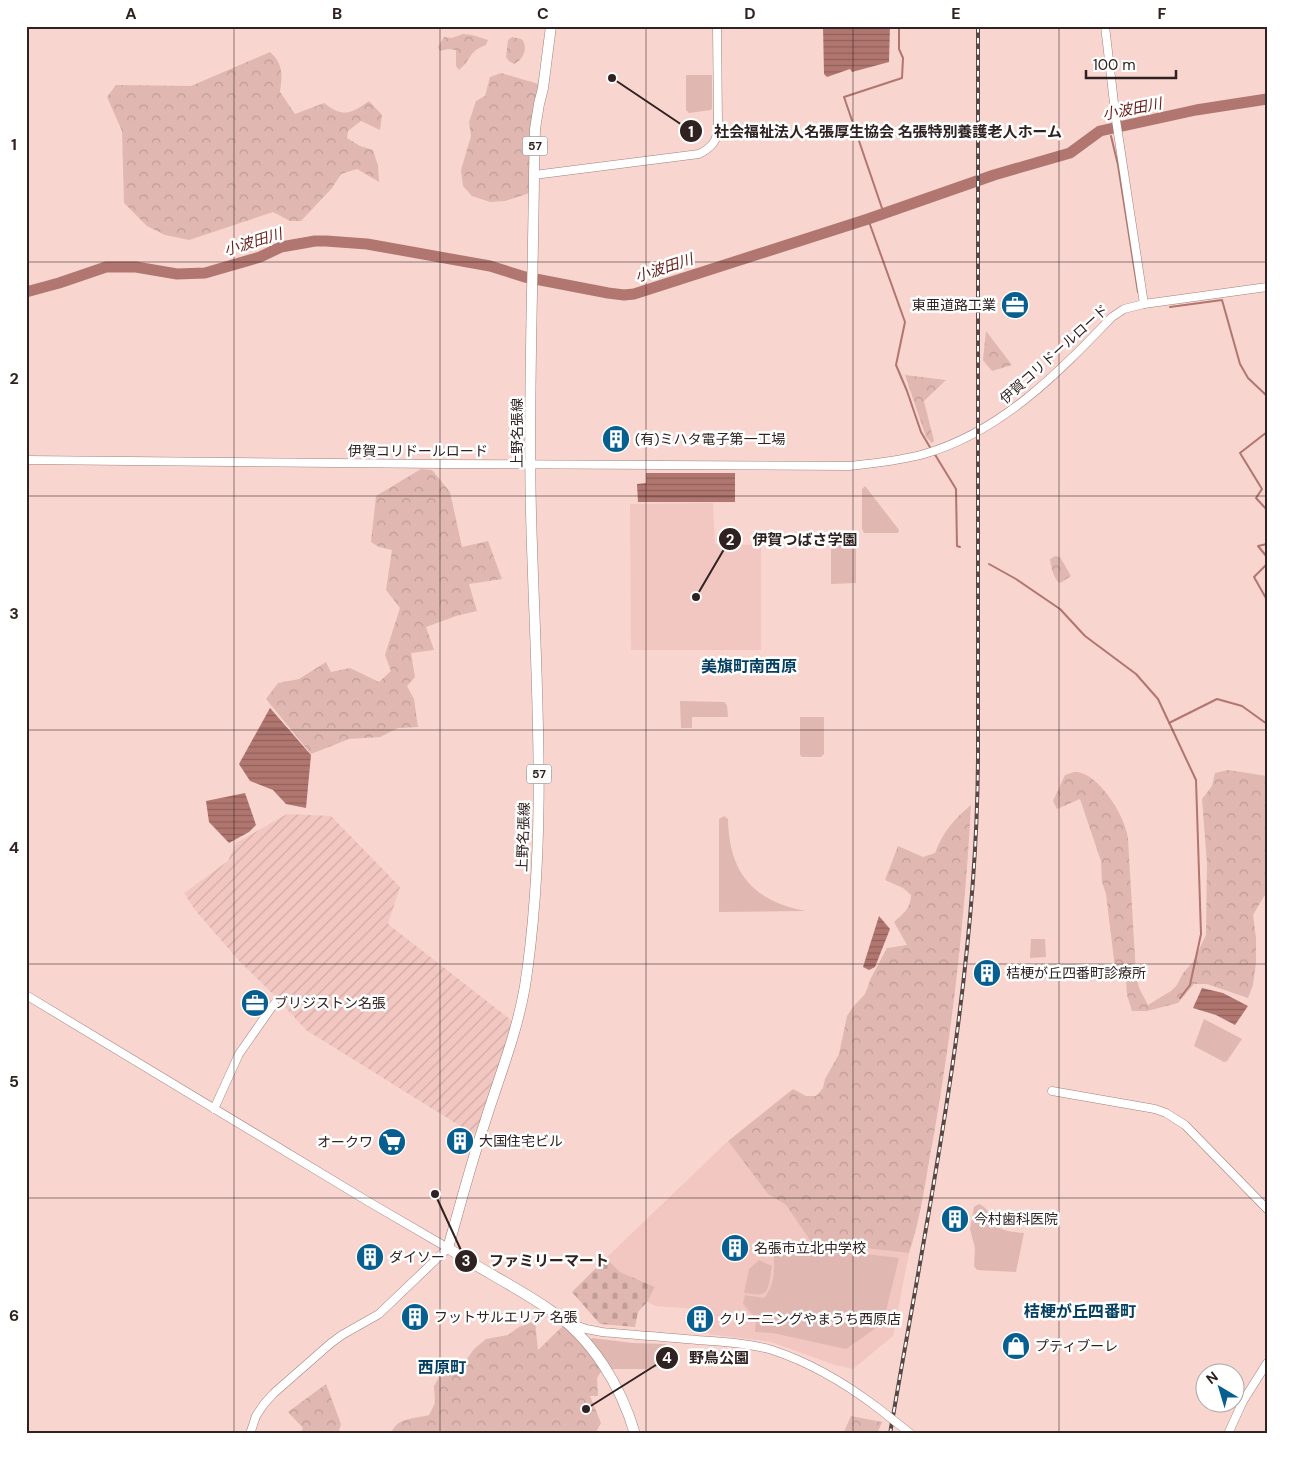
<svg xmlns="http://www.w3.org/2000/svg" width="1293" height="1460" font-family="'DM Sans','Noto Sans JP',sans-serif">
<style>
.built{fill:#f3c7c1}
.industrial{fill:url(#industrial-furrows)}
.green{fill:#e0b7b1}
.forest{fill:url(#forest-crowns)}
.cemetery{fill:url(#cemetery-stones)}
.water{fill:url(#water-rules)}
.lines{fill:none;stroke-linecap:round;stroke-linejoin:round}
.stream{stroke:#b1766f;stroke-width:2}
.river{stroke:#b1766f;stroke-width:11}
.tertiary-casing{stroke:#a2817c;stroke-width:9}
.primary-casing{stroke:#a2817c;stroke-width:11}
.tertiary{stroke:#fff;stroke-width:8}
.primary{stroke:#fff;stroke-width:10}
.rail-casing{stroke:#594744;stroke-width:4}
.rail{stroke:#fff;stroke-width:2;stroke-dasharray:5.5;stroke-linecap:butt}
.tertiary-bridge-casing{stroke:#a2817c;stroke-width:9;stroke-linecap:butt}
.tertiary-bridge{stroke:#fff;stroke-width:8}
.grid{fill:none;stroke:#2f2220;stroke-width:1;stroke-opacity:0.55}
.labels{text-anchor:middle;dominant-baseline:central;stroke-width:5;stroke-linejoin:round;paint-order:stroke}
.shield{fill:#fff;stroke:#6d6463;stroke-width:1}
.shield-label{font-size:12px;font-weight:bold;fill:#2f2220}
.poi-label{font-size:14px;fill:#2f2220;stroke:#fff;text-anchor:start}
.street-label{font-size:14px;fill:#2f2220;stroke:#fff}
.water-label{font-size:15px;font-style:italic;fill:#681f1a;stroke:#fff}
.quarter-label{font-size:16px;font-weight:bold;fill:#053f61;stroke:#fff}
.leader{fill:none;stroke:#2f2220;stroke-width:2}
.callout-dot{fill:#2f2220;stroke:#fff;stroke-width:2}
.mark-label{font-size:15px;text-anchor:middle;font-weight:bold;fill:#fff}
.callout-label{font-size:15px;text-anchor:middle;font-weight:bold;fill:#2f2220;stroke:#fff;stroke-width:5;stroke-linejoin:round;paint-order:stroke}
.neatline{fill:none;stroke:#2f2220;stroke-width:2}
.grid-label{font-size:16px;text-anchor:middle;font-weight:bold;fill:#2f2220}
</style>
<defs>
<pattern id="industrial-furrows" width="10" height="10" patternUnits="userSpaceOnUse" patternTransform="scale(1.25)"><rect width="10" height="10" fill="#f3c7c1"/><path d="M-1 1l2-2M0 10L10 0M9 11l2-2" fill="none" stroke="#d1aba6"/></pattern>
<pattern id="forest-crowns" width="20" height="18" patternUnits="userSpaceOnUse" patternTransform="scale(1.25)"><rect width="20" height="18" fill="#e0b7b1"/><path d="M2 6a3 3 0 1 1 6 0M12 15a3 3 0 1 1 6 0" fill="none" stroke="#c09d98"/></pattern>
<pattern id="cemetery-stones" width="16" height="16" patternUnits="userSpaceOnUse" patternTransform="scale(1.25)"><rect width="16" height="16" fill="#e0b7b1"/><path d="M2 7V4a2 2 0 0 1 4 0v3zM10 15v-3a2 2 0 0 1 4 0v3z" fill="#c09d98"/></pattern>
<pattern id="water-rules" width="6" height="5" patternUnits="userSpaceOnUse" patternTransform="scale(1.25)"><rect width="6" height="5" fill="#b1766f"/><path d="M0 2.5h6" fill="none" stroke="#90605b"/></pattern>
</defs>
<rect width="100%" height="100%" fill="#f9d5cf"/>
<!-- built -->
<g class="built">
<path d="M713 503 715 544 761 545V650H631L630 504Z"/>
<path d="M728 1141 768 1194 786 1205 811 1242 909 1253 893 1336 853 1369 835 1365 771 1342 708 1334 709 1310 656 1306 647 1302 655 1287 620 1272 606 1258Z"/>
</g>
<!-- industrial -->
<path class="industrial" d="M287 814 331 816 400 887 388 924 511 1020 512 1026 477 1131 473 1134 306 1030 273 994 240 962 195 910 184 893 228 861 236 843Z"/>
<!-- green -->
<g class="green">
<path d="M686 75H712V108L711 110 689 113 686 110Z"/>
<path d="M865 486 899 530 898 533H864L862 529V489Z"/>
<path d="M835 539H854L856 542V583L831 584V542Z"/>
<path d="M680 701 724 702 727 705 728 717H692V728H681Z"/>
<path d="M800 717H824V754L821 757H802L800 755Z"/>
<path d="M724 816 728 819C729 873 753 901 806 911L719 912V819Z"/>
<path d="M1031 939H1045L1046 957 1030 958Z"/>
<path d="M1204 1019 1242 1039 1227 1061 1224 1062 1194 1046Z"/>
<path d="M979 1204C991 1209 990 1222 1000 1228 1006 1232 1017 1232 1024 1233L1016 1272 977 1270 974 1266 975 1248 970 1229 974 1207Z"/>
<path d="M783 1244 899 1258 883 1323 846 1349 773 1333 755 1332 756 1319 743 1304 745 1295 764 1298C776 1284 774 1268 774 1251Z"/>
<path d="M759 1260 772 1266C767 1290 772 1298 744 1293L749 1269Z"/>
<path d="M592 1338 633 1343 666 1344 665 1366 644 1369H611L590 1342Z"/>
</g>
<!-- forest -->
<g class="forest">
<path d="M463 34 472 35 488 40 486 45C468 51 471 61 459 70L456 66V50L448 49 440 51 438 47 444 37 452 38Z"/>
<path d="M512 37C513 37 520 39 521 39 530 47 522 61 514 64L509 61 506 57 508 40Z"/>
<path d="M270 52C284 65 282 75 280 92L295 114 324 103C343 118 351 114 369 101L382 115 380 130 361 121 348 131 347 138 360 146 373 150 378 166 379 182 357 169 341 174 332 188 301 221H290L273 212 189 240 165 235 147 226 124 203 122 131 107 97 116 85 191 86Z"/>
<path d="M501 73 542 85 530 193 505 201 490 202 472 196 463 186 461 170 471 136 469 122 476 101 485 96 490 77Z"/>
<path d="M986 331 1012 365 992 371 983 360Z"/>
<path d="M905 375 946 380 924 401 934 441 932 443 926 437Z"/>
<path d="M421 469 432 470 450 492 462 547 488 541 502 579 469 584 477 611 456 616 426 627 434 650 411 653 415 677 407 686 414 699 418 727 398 728 380 737 349 739 311 754 266 699 278 683 299 679 326 662 331 672 350 668 379 682 391 671 385 655 400 608 386 590 392 550 379 547 371 542 376 496Z"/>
<path d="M1055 556 1060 557 1071 576 1062 582 1059 583C1053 577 1051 566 1050 559Z"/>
<path d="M1228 770 1267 776V891L1253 915 1256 938V963L1253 985 1248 998 1207 984H1194L1178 1003 1147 1011H1132L1127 995 1126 980 1115 968 1106 894 1102 882 1101 861 1080 799 1057 809 1053 801 1065 775C1069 774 1072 772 1076 772 1099 773 1127 819 1128 839L1136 975 1139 988 1148 1005 1171 991 1177 985 1183 973 1193 962 1206 935 1207 863 1202 799 1212 786 1215 773Z"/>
<path d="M971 805C965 916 953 1025 934 1134 926 1174 922 1215 909 1253L811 1242 786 1205 768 1194 728 1141 793 1089 806 1096H816L823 1088 825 1079 839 1054 847 1016 853 1007 865 994 871 978 887 948 907 945 894 922C903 914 911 908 911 895L903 888 885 880 898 846 923 857 935 853C943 832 954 819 971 805Z"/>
<path d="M535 1321 538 1350 564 1325 597 1361 602 1370 597 1378 598 1396H590L601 1423 596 1432 391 1434C396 1417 415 1419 429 1415L435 1403 434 1386 449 1360 465 1362 474 1349 486 1339 508 1335 519 1327Z"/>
<path d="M326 1384 341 1424 338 1434H300L303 1428 288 1412Z"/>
<path d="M851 1416 882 1422 877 1434H843Z"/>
</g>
<!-- cemetery -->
<path class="cemetery" d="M606 1258 620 1272 655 1287 647 1302 638 1312 635 1327 600 1324 572 1292Z"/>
<!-- water -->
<g class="water">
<path d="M823 26H890L889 62 852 72 850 69 827 77 824 74Z"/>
<path d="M646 473H735V502H638L637 484 646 483Z"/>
<path d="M270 708 311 755 306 808 286 804 273 790 250 781 239 764Z"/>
<path d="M245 793 256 825 249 832 229 843 209 822 206 801Z"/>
<path d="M879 916 890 929 875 967 869 970 863 967Z"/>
<path d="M1202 988 1223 993 1248 1006 1235 1025 1216 1015 1193 1008Z"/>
</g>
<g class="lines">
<!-- stream -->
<g class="stream">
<path d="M1111 136 1118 165 1138 292"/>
<path d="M884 214 844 97 902 78 903 58 899 49V26"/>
<path d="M868 219 905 322 896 365 907 391 921 432 931 449"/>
<path d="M1170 307 1222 300 1240 364 1248 378 1267 396"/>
<path d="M1267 432 1240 453 1262 489 1256 498 1267 510"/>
<path d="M934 453 956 489 957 546 960 547"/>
<path d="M1267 544 1258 546 1267 557"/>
<path d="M989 564 1016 579 1060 609 1085 636 1136 674 1158 699 1196 780 1201 934 1190 985 1180 998"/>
<path d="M1267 564 1254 577 1267 600"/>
<path d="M1169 723 1217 699 1242 706 1267 724"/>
</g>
<!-- river -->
<path class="river" d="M26 292 59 283 106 267H136L177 274 205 273 260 257 281 247 315 241H326L367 244 490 266 525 277 608 293 624 295 634 294 868 219 994 175 1070 153 1100 131 1196 110 1267 99"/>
<defs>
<g id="tertiary">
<path d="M1105 26 1116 120 1144 304"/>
<path d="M534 175 699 154C711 148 718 141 718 126L717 26"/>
<path d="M26 460 441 464 849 466C874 463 900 461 924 454 1001 432 1058 373 1112 317L1124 309 1144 304 1267 287"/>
<path d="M26 995 369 1202 448 1248 379 1314 342 1335 331 1343 274 1393 264 1404 256 1416 250 1434"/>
<path d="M1052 1091 1155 1109 1166 1113 1185 1125 1267 1209"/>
<path d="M214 1109 239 1054 274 1004"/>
<path d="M570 1323 586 1329 602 1332C634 1335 665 1337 697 1340 722 1342 748 1343 772 1350 812 1363 845 1383 878 1408"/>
<path d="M1228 1434 1243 1401 1267 1363"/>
</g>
<path id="primary" d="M551 26 543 88 539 104 535 129 534 175C533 287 528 400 531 513 535 671 549 829 525 986 517 1033 499 1077 485 1122 471 1163 460 1206 448 1248 481 1270 517 1287 550 1310 592 1338 621 1386 635 1434"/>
</defs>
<!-- tertiary casing -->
<use href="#tertiary" class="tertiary-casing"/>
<!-- primary casing -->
<use href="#primary" class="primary-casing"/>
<!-- tertiary -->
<use href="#tertiary" class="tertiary"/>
<!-- primary -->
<use href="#primary" class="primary"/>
<defs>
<path id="rail" d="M890 1434C928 1209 977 985 978 756V26"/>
</defs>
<!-- rail casing -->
<use href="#rail" class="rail-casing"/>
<!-- rail -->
<use href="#rail" class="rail"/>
<defs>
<path id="tertiary-bridge" d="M878 1408 911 1434"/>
</defs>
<!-- tertiary-bridge casing -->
<use href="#tertiary-bridge" class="tertiary-bridge-casing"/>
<!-- tertiary-bridge -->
<use href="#tertiary-bridge" class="tertiary-bridge"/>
</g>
<!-- grid -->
<path class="grid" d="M234 26V1434M440 26V1434M646 26V1434M853 26V1434M1059 26V1434M26 262H1267M26 496H1267M26 730H1267M26 964H1267M26 1198H1267"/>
<!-- icons -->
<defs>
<symbol id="office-disc" viewBox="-11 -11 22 22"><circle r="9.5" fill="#075f90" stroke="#fff"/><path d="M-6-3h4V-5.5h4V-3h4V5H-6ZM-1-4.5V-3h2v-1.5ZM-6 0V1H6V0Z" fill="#fff"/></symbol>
<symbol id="building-disc" viewBox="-11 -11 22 22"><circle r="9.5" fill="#075f90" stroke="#fff"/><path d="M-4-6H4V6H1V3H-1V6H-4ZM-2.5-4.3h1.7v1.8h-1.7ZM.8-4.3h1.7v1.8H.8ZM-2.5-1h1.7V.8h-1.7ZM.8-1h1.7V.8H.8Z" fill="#fff"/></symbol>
<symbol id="supermarket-disc" viewBox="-11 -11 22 22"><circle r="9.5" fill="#075f90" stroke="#fff"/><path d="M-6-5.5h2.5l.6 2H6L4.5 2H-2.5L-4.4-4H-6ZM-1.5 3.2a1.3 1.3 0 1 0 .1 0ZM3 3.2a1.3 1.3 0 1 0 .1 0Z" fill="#fff"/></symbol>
<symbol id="shop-disc" viewBox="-11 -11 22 22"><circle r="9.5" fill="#075f90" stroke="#fff"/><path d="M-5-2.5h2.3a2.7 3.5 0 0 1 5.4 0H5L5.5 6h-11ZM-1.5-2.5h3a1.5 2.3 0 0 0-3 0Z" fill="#fff"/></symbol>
</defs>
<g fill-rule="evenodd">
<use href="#office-disc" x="999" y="289" width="32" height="32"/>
<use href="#building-disc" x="600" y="423" width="32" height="32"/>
<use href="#building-disc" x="971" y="957" width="32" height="32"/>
<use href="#office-disc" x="239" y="987" width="32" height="32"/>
<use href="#building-disc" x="444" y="1125" width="32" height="32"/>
<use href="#supermarket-disc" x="376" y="1126" width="32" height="32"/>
<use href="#building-disc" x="939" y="1203" width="32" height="32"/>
<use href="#building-disc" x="719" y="1232" width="32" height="32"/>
<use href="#building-disc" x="354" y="1241" width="32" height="32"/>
<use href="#building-disc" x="399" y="1301" width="32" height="32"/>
<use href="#building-disc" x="684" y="1303" width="32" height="32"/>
<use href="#shop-disc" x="1000" y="1330" width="32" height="32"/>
</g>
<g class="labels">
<!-- shield labels -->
<g class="shield">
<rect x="522.5" y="136.5" width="25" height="19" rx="4"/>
<rect x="526.5" y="764.5" width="25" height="19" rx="4"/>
</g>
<g class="shield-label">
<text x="535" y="146">57</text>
<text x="539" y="774">57</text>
</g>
<!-- poi labels -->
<g class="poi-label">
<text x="996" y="305" text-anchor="end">東亜道路工業</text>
<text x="635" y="439">(有)ミハタ電子第一工場</text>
<text x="1006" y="973">桔梗が丘四番町診療所</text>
<text x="274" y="1003">ブリジストン名張</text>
<text x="479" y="1141">大国住宅ビル</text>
<text x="373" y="1142" text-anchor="end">オークワ</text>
<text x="974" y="1219">今村歯科医院</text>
<text x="754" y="1248">名張市立北中学校</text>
<text x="389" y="1257">ダイソー</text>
<text x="434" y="1317">フットサルエリア 名張</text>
<text x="719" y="1319">クリーニングやまうち西原店</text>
<text x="1035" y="1346">プティブーレ</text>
</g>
<!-- street labels -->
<g class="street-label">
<text transform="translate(1054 354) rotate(-42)">伊賀コリドールロード</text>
<text transform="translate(517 433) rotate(-90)">上野名張線</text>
<text x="418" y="451">伊賀コリドールロード</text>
<text transform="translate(523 837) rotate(-88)">上野名張線</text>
</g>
<!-- water labels -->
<g class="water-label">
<text transform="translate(1132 109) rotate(-11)">小波田川</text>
<text transform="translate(253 242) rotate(-17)">小波田川</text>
<text transform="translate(664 268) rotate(-18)">小波田川</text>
</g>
<!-- quarter labels -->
<g class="quarter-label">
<text x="749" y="666">美旗町南西原</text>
<text x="1080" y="1311">桔梗が丘四番町</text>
<text x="442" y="1367">西原町</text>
</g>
</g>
<!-- callouts -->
<path class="leader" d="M612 78L691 131M696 597L730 539M435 1194L466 1261M586 1409L667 1358"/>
<g class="callout-dot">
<circle cx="612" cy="78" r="5"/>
<circle cx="696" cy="597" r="5"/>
<circle cx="435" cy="1194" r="5"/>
<circle cx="586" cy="1409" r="5"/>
<circle cx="691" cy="131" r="12"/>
<circle cx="730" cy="539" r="12"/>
<circle cx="466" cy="1261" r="12"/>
<circle cx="667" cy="1358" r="12"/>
</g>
<g class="mark-label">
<text x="691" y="137">1</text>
<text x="730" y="545">2</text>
<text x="466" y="1266">3</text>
<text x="667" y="1363">4</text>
</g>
<g class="callout-label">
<text x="888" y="137">社会福祉法人名張厚生協会 名張特別養護老人ホーム</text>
<text x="805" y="545">伊賀つばさ学園</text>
<text x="549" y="1266">ファミリーマート</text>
<text x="719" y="1363">野鳥公園</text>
</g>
<!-- border -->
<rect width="1293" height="1460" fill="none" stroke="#ffffff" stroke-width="55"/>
<!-- north arrow -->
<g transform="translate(1220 1388) rotate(322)"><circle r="24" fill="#ffffff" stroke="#aca7a6"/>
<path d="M0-4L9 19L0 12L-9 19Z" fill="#075f90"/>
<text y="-8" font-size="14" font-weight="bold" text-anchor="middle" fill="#2f2220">N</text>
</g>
<!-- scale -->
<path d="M1086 70v8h90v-8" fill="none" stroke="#2f2220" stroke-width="2.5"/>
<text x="1093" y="70" font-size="15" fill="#2f2220" stroke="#ffffff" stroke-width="4" paint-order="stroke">100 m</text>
<rect x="28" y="28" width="1238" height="1404" class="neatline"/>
<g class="grid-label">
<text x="131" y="19">A</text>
<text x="337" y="19">B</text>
<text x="543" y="19">C</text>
<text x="750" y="19">D</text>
<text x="956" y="19">E</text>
<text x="1162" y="19">F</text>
<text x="14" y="150">1</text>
<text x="14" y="384">2</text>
<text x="14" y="619">3</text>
<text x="14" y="853">4</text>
<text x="14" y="1087">5</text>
<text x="14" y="1321">6</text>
</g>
</svg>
